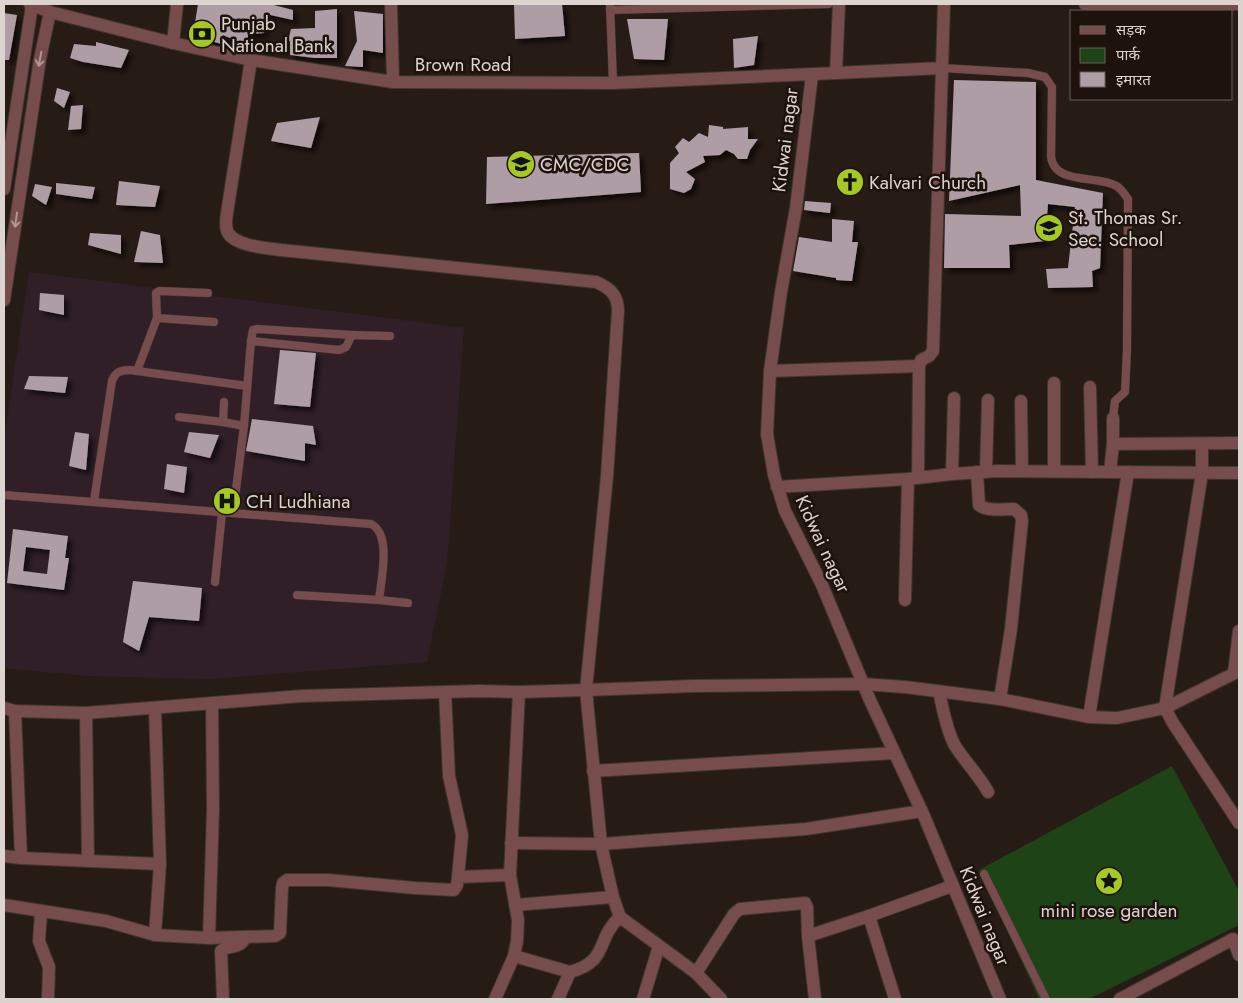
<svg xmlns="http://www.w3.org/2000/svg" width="1243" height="1003" font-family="Jost,'Noto Sans Devanagari',sans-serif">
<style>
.medical{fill:#311f27}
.green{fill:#1e4317}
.building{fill:#ae9da5;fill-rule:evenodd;filter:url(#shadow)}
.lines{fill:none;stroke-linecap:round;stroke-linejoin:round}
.service-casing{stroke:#40352f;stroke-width:9}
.minor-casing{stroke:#40352f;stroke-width:14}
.tertiary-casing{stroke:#40352f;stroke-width:14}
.service{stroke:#764c4d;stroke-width:8}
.minor{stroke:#764c4d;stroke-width:12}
.tertiary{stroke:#764c4d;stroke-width:12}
.oneway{stroke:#af9795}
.labels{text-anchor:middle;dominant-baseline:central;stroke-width:5;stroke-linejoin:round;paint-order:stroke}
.poi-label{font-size:19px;fill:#ddd4d0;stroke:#1d120c;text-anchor:start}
.street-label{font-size:19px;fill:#ddd4d0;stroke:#1d120c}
</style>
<defs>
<filter id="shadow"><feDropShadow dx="4.5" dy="4.5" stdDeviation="2.5" flood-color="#0009"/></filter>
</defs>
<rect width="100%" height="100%" fill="#271b15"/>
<!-- medical -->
<path class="medical" d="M29 272 464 328 447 563 427 662 209 679 87 676 4 668V440Z"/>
<!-- green -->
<path class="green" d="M1172 766 1239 891V925L1089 999H1039L979 870Z"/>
<!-- building -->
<g class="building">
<path d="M198 4H270L293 10V20L266 14 264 33 248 34V46L223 35 221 44 193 35Z"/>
<path d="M514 4H562L565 36 515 39Z"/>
<path d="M337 9V58H315L290 55V41H288L291 29 315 28V11Z"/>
<path d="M354 11 383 14V53L363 50V67L345 66 357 41Z"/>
<path d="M4 13 17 15 9 60H4Z"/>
<path d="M627 19H668L664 60 634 59Z"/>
<path d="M758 36 754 65 734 68 733 39Z"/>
<path d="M96 42 129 50 121 68 83 62 70 58 74 44 96 46Z"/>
<path d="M954 80 1036 82V180L1103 193 1100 268 1092 271 1093 287 1048 288 1046 269 1068 268 1075 207 1048 204 1045 241 1009 245 1010 268H944L945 214 1021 216 1020 185 949 201Z"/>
<path d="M57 88 70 92 64 108 54 101Z"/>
<path d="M83 105 81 129 68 130 71 106Z"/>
<path d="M320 117 311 148 271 141 277 123Z"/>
<path d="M709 125 723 127V129L748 127V139H758L750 150 747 159H738L734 154 726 150 720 155 703 156 705 162 686 172 695 179 691 189 684 193 670 189V163L679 153 675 147 683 138 689 142 699 133 708 137Z"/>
<path d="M639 153 641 192 486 204 487 157Z"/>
<path d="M119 181 160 186 155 207 116 205Z"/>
<path d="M56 183 95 187 92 199 56 194Z"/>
<path d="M35 184 52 187 46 205 32 196Z"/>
<path d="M805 201 831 203 830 213 804 210Z"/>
<path d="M832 219 854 221 852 242H858L852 281 836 280V278L793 271 799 237 832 242Z"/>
<path d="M141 231 160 235 163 263 134 262Z"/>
<path d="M90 233 121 235V254L88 245Z"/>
<path d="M40 293 64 295V315L39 310Z"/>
<path d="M280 350 316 353 310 407 274 404Z"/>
<path d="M29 376 68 377 65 393 24 389Z"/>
<path d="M252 419 313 426 316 445 305 443V461L246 451Z"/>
<path d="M75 432 89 434 86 470 69 466Z"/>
<path d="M189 432 219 435 210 458 184 452Z"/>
<path d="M167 464 187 467 184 493 164 489Z"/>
<path d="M13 529 68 536 65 558H69L64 590 7 583ZM26 547 50 550 47 574 23 571Z"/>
<path d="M133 581 202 588 199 621 149 617 139 651 123 642Z"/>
</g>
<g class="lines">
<defs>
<g id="service">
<path d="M610 4 613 83"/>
<path d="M610 10 829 4"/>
<path d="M942 68 1028 73 1045 77 1052 87 1051 157C1055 186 1099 174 1118 187 1122 190 1125 195 1128 199L1127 349 1125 392 1115 401 1113 418"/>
<path d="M157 318 214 322"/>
<path d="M251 341 253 330 257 329 352 335"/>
<path d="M137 371 157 318 156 293 159 291 208 293"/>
<path d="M179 417 223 422 224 402"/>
<path d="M223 422 244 426"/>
<path d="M4 495 371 524C392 534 381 580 379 600L297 595"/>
<path d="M94 501 112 381C115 372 121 370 130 370L247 386"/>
<path d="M233 513 244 426 251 341 339 350 346 347 352 335 390 336"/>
<path d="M215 582 222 513"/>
<path d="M379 600 408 603"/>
<path d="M984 874 1046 999"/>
</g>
<g id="minor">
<path d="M391 4 393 82"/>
<path d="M1085 4H1239"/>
<path d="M251 60 227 213C226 219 225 227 228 233 236 246 266 248 281 250L596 282C610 288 618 295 618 311L607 476 586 690 601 844 613 897 620 917 696 973 721 999"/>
<path d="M836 73 942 68 944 4"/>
<path d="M770 371 919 366"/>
<path d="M1090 387 1092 472"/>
<path d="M1021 401 1022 471"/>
<path d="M1113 444V418"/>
<path d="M1202 444V473L1165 708 1173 723 1239 823"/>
<path d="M1054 471V383"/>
<path d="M977 472 979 505C988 512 1003 509 1014 509L1021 515 1022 521 1011 629 1000 699"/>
<path d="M986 472 988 400"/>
<path d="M1110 472 1113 444 1239 443"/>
<path d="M952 474 954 398"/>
<path d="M918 477 919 366 921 360 929 356 933 351 942 68"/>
<path d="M777 487 908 479 952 474 998 471 1239 473"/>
<path d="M905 600 908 479"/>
<path d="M1234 673 1239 631"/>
<path d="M445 692 449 776 462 835 458 877"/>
<path d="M939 692C943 709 946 728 954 744 964 761 979 775 988 792"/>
<path d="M15 711 21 858"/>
<path d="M86 713 88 861"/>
<path d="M1089 717 1128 472"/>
<path d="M593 771 894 753"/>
<path d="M511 843 601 844 806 829 922 811"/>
<path d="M4 856 21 858 160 864 155 708"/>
<path d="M4 905 106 921 155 935 209 938 275 936 280 933 282 888 283 883 287 880H328L415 888 454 890 457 885 458 877 510 875"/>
<path d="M515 905 613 897"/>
<path d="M41 912 39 941 49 967 48 999"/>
<path d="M869 916 895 999"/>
<path d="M155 935 160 864"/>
<path d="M209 938 213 810 212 703"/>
<path d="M514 956 570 972"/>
<path d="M696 973 734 914 740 909 805 903 807 907 808 936"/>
<path d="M223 999 221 951C228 944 241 950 245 937"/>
<path d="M495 999 514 956 517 941 518 920 510 875 519 692"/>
<path d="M558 999 570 972C610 961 595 939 620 917"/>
<path d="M643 999 659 946"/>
<path d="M815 999 808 936 869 916 952 886"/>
<path d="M1120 999 1233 939 1239 955"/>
</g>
<g id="tertiary">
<path d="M30 4 50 12 173 43 251 60 393 82 613 83 836 73 839 4"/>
<path d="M173 43 177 4"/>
<path d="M812 75 796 208 781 292 770 371 767 434 774 475 785 511 822 585 869 698 924 816 1000 999"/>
<path d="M4 189 32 5"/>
<path d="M4 300 40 59 50 12"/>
<path d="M4 708 15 711 86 713 302 696 479 691 519 692 586 690 693 686 863 684 905 687 1000 699 1089 717 1117 718 1165 708 1239 671"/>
</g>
</defs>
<!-- service casing -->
<use href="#service" class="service-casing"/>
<!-- minor casing -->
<use href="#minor" class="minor-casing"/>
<!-- tertiary casing -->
<use href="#tertiary" class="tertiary-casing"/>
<!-- service -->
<use href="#service" class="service"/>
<!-- minor -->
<use href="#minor" class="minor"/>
<!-- tertiary -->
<use href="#tertiary" class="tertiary"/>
</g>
<!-- one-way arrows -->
<defs><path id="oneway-shaft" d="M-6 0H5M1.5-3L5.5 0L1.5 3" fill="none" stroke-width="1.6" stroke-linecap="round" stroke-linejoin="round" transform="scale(1.25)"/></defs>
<g class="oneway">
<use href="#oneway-shaft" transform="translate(40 59) rotate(100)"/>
<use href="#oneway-shaft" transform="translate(16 220) rotate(98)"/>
</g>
<!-- icons -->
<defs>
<symbol id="bank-disc" viewBox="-11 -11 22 22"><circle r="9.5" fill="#a5c822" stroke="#1d120c"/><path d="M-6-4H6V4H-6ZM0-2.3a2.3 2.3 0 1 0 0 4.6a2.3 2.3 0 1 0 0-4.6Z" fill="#111"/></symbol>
<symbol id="university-disc" viewBox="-11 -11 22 22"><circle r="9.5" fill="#a5c822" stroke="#1d120c"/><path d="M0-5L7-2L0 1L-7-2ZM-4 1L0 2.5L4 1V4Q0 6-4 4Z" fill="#111"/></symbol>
<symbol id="church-disc" viewBox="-11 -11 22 22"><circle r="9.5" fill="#a5c822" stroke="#1d120c"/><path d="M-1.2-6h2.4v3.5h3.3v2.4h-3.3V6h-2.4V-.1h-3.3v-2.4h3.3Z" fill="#111"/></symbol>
<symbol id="school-disc" viewBox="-11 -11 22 22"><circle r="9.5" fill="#a5c822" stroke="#1d120c"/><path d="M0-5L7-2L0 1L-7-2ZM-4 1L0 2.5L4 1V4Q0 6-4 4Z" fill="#111"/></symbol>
<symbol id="hospital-disc" viewBox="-11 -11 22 22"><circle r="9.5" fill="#a5c822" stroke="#1d120c"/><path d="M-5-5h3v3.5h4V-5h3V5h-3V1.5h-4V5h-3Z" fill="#111"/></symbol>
<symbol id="sight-disc" viewBox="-11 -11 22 22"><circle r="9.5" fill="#a5c822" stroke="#1d120c"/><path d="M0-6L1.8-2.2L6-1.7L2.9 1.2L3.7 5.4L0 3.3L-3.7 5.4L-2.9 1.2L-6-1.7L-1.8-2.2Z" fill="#111"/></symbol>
</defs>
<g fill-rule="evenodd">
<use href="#bank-disc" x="186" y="18" width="32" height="32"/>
<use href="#university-disc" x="505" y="148" width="32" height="32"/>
<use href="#church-disc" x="834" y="166" width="32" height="32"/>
<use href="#school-disc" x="1033" y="212" width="32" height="32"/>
<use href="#hospital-disc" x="211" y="485" width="32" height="32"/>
<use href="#sight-disc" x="1093" y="865" width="32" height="32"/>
</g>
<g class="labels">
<!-- poi labels -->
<g class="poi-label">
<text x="221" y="23">Punjab<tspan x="221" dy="22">National Bank</tspan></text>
<text x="540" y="164">CMC/CDC</text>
<text x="869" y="182">Kalvari Church</text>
<text x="1068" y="217">St. Thomas Sr.<tspan x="1068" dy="22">Sec. School</tspan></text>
<text x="246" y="501">CH Ludhiana</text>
<text x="1109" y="910" text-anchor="middle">mini rose garden</text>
</g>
<!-- street labels -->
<g class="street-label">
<text x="463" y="64">Brown Road</text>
<text transform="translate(785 140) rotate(-83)">Kidwai nagar</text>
<text transform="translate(823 544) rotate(65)">Kidwai nagar</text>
<text transform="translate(985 916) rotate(68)">Kidwai nagar</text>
</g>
</g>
<!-- border -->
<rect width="1243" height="1003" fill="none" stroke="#ddd4d0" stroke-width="10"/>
<!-- legend -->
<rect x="1070" y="10" width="162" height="90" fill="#1d120c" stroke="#6a605a"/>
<rect x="1080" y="26" width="25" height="8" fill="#764c4d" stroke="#6a605a"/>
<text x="1116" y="35" font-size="15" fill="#ddd4d0">सड़क</text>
<rect x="1080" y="48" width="25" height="15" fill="#1e4317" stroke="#6a605a"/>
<text x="1116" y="60" font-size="15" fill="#ddd4d0">पार्क</text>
<rect x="1080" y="72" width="25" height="15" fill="#ae9da5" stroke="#6a605a"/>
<text x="1116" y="85" font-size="15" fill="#ddd4d0">इमारत</text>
</svg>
